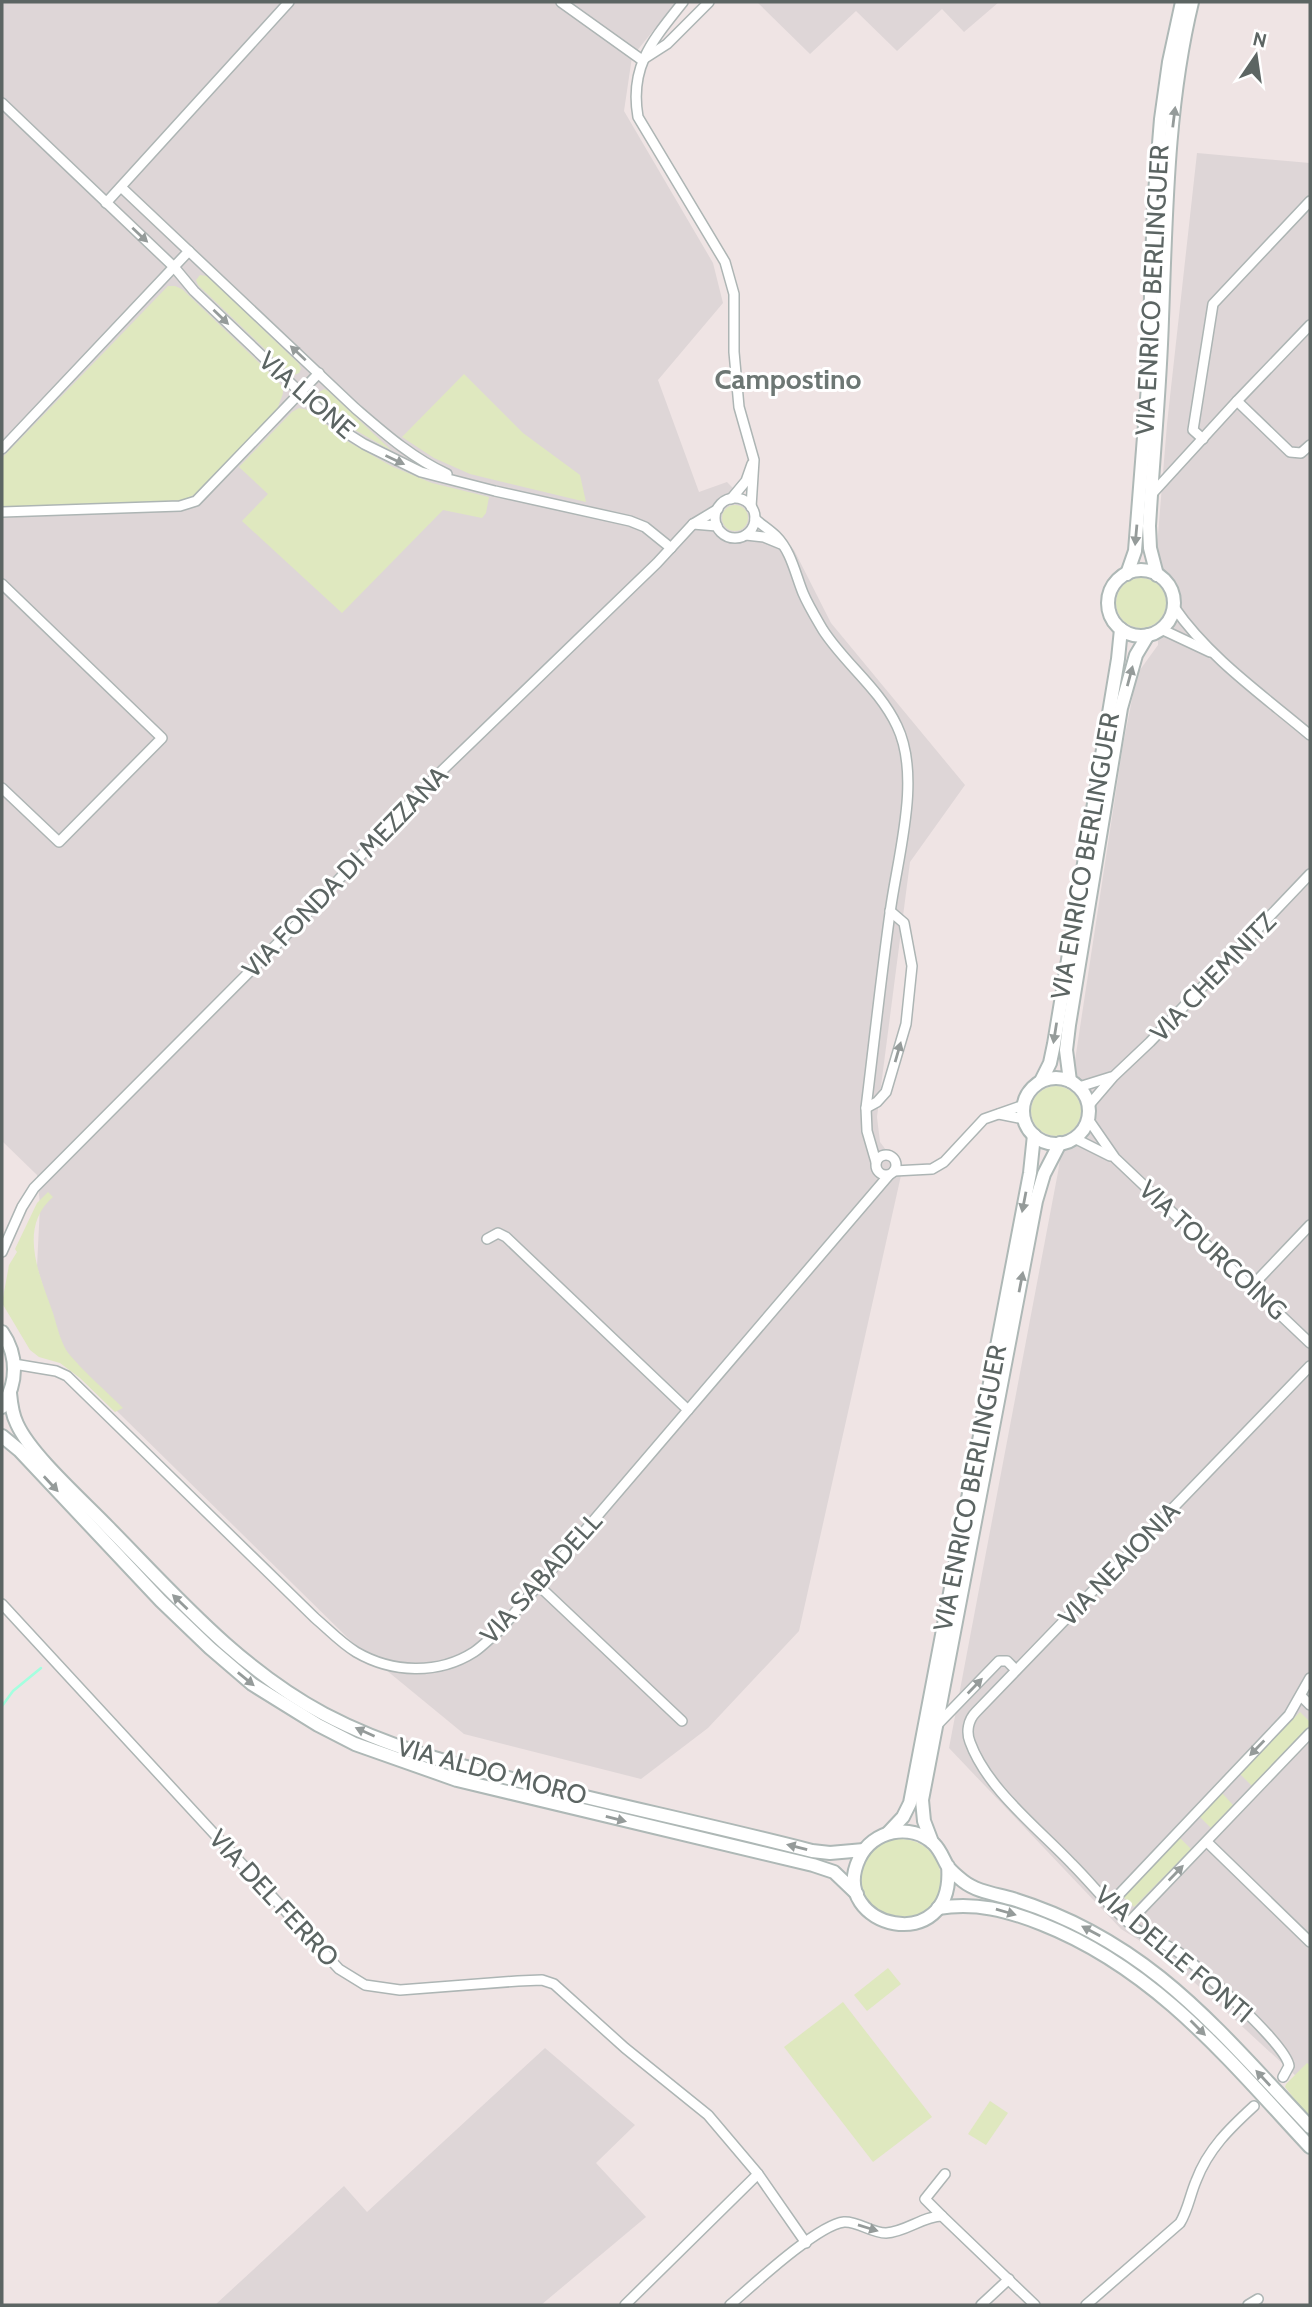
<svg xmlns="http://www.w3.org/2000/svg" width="1312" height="2307" font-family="Cabin,sans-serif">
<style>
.industrial{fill:#ded6d7}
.green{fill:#dfe8bf}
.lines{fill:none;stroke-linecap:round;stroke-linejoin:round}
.stream{stroke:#a4ffdf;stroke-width:2.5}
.street-casing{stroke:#adb5b4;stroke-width:12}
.secondary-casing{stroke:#aeb8b6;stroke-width:16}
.street{stroke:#fff;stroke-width:9}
.secondary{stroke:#fff;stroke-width:12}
.oneway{fill:#959b9a}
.labels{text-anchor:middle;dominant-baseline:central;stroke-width:6;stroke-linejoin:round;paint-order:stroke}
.street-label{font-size:26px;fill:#5c6563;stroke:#fff}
.neighbourhood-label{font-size:28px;font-weight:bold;fill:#6d7774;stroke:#fff}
</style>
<rect width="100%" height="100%" fill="#efe4e4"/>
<!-- industrial -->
<g class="industrial">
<path d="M2 2H676L632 57 624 111 713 263 723 303 658 380 699 492 727 482 794 550 831 623 965 785 910 862 877 1117 880 1142 902 1171 799 1631 708 1728 641 1779 464 1734 352 1642 66 1361 37 1267 40 1205 37 1175 2 1141Z"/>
<path d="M757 2H999L964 32 942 9 897 51 856 11 810 54Z"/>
<path d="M1197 153 1310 163V2089L1169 1959 1121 1929 949 1748 1058 1172 1123 745 1137 674 1158 645 1157 547 1167 424Z"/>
<path d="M545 2048 635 2125 596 2163 646 2217 541 2305H215L344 2186 367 2212Z"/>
</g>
<!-- green -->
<g class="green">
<path d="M200 275 207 276 299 364 301 369 299 373 294 375 290 373 198 285 196 280Z"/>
<path d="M168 286H175L182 289 275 378C289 393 281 394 278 408L197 493 185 500 2 508V458Z"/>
<path d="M464 374 523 433 580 475 586 502 470 474 434 458 402 437Z"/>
<path d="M324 389 328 391 392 451 355 430 319 401 318 393Z"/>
<path d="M299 408 308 410 345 440 393 467 432 483 489 497 486 513 482 518 443 510 342 613 242 521 268 494 239 467 292 412Z"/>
<circle cx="735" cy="518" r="13"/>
<circle cx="1141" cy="603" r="25"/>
<circle cx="1056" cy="1111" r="25"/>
<path d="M48 1192 53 1197C17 1228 40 1276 53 1313 57 1326 61 1344 69 1354 85 1373 105 1390 123 1408L115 1412 80 1378 60 1363 39 1357 30 1350 2 1303 9 1265 17 1252 15 1249 37 1203Z"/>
<path d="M1300 1712 1310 1722V1725L1252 1786 1240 1774Z"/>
<path d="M1222 1793 1233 1805 1211 1828 1199 1816Z"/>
<path d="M1179 1837 1191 1849 1134 1907 1122 1896Z"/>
<circle cx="901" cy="1879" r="40"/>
<path d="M888 1968 901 1984 867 2011 854 1995Z"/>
<path d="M843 2002 932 2117 873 2162 784 2047Z"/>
<path d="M1307 2063 1310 2065V2118C1300 2108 1294 2098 1285 2087L1286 2084Z"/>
<path d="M990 2101 1008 2113 986 2145 968 2134Z"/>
</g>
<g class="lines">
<!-- stream -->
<path class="stream" d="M2 1706 13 1691 41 1668"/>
<defs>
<g id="street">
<path d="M561 2 642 60 667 44 709 2"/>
<path d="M683 2C653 40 629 66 638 117L725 262 734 294V352L739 407 754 460 751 507"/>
<path d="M2 103 174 267 194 291 300 392 345 432 364 444 421 472 495 491 630 521 645 527 671 548"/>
<path d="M121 187 355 408C384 433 412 458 447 474"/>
<path d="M106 203 289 2"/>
<path d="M1237 401 1310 325"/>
<path d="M1203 439 1193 430 1213 304 1310 201"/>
<path d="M2 449 189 251"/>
<path d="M1150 496 1237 401 1290 452 1301 453 1310 445"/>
<circle cx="735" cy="518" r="20"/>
<path d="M731 499 746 481 752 464"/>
<path d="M2 512 180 506 196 501 319 373"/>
<path d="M755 519C762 525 770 530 776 536 791 551 795 573 803 593 808 605 816 618 823 630 845 664 879 688 897 726 922 778 897 858 890 913 881 978 874 1043 866 1108L867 1131 876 1162"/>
<path d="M693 524 717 526"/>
<path d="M746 535 764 537 781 544"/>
<path d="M2 584 162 738 59 842 2 788"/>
<path d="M1174 607C1209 658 1264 696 1310 735"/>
<path d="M1161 629 1210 652"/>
<path d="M1079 1087 1111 1077"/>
<path d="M1089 1105 1113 1077 1150 1042 1310 874"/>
<path d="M866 1108 877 1102 886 1092 906 1024 912 966 904 923 890 911"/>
<path d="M999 1114 1024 1119"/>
<path d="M1088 1119 1115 1158 1310 1343"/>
<path d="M1074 1138 1110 1156"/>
<circle cx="886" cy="1165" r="10"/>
<path d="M894 1171 932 1169 944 1162 984 1119 1024 1105"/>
<path d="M487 1239 498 1233 506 1237 688 1410"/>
<path d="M2 1252 22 1207 34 1188 300 921 424 788 657 563 693 524 718 509"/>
<path d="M1251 1287 1310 1225"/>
<path d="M14 1364 56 1371 67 1376 315 1618C328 1629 341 1643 356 1652 392 1673 438 1675 474 1652 483 1646 491 1637 499 1631L889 1175"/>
<path d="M538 1585 682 1721"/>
<path d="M2 1604 339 1969 365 1985 400 1990 518 1981 542 1980 554 1984 625 2048 708 2115 758 2174 806 2243"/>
<path d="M1301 1696 1310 1705"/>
<path d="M937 1725 999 1661H1007L1016 1670"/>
<path d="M1207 1842 1310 1942"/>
<path d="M1109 1905 1289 1715 1310 1678"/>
<path d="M1129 1922 1310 1733"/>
<path d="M1283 2077 1289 2066C1287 2045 1199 1967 1178 1952 1165 1943 1149 1939 1136 1929 1112 1910 1094 1886 1072 1864 1039 1829 987 1789 970 1742 966 1732 968 1720 976 1712L1310 1366"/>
<path d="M942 2216 925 2199 945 2174"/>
<path d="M625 2305 758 2174"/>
<path d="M730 2305C752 2286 817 2225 844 2222 858 2221 871 2233 886 2233 906 2232 923 2216 942 2216L1035 2305"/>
<path d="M981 2305 1009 2279"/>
<path d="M1086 2305 1180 2223C1188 2210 1190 2195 1196 2181 1208 2149 1230 2128 1254 2106"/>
<path d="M1248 2305 1258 2299"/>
</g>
<g id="secondary">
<circle cx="1141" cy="603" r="33"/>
<path d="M1127 574 1135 551 1148 386 1154 205 1161 119 1169 62 1182 2"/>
<path d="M1157 575 1150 548 1149 526C1153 457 1160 388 1162 319 1166 213 1167 105 1192 2"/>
<circle cx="1056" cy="1111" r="33"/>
<path d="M1041 1081 1050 1063 1054 1044 1118 659 1121 629"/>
<path d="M1070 1081 1066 1050 1069 1025 1121 708 1136 655 1148 635"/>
<path d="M2 1332C18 1355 18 1383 2 1407"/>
<path d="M10 1393C11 1404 12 1414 17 1424 31 1455 83 1501 108 1527 175 1595 238 1668 324 1714 394 1751 468 1768 544 1787 633 1809 723 1828 812 1851L830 1853 864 1850"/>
<path d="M2 1436 19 1450 161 1601 210 1648 252 1684 318 1725 355 1744 457 1780 813 1865 834 1872 857 1894"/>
<path d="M888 1833 903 1817 910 1803 1030 1173 1034 1135"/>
<path d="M932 1842 924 1821 922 1800 1036 1201 1044 1174 1060 1143"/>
<path d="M948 1866C956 1959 827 1928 859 1859 872 1830 911 1822 934 1844 941 1851 943 1859 948 1867 952 1872 958 1877 963 1881 977 1892 996 1894 1013 1899 1149 1941 1217 2029 1310 2127"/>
<path d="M938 1908C976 1902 1007 1910 1042 1924 1156 1969 1229 2060 1310 2147"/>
</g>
</defs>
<!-- street casing -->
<use href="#street" class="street-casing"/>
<!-- secondary casing -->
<use href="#secondary" class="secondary-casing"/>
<!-- street -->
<use href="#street" class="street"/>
<!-- secondary -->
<use href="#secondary" class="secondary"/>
</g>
<!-- one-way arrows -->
<defs><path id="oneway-solid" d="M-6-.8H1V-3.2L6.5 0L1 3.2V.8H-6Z" transform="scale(1.75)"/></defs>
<g class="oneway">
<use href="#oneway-solid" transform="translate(1174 117) rotate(-83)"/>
<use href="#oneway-solid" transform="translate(140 235) rotate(43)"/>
<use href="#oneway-solid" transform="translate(221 317) rotate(44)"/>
<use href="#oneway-solid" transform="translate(298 353) rotate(-137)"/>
<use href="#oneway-solid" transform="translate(395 460) rotate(25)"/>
<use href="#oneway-solid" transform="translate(1136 535) rotate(95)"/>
<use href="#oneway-solid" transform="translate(1130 676) rotate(-75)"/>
<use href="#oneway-solid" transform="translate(1055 1033) rotate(99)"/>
<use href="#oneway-solid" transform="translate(898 1052) rotate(-74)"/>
<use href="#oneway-solid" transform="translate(1024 1202) rotate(101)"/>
<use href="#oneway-solid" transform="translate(1021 1282) rotate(-79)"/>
<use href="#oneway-solid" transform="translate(51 1484) rotate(47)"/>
<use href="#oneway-solid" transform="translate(180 1602) rotate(-136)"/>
<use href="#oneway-solid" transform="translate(246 1679) rotate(39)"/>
<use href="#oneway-solid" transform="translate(975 1686) rotate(-46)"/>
<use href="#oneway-solid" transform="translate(365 1732) rotate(-156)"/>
<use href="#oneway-solid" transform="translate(1257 1748) rotate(134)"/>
<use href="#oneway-solid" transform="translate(616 1819) rotate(14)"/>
<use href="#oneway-solid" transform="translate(797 1847) rotate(-166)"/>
<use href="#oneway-solid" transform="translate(1176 1873) rotate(-46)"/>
<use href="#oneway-solid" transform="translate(1006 1912) rotate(16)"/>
<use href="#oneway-solid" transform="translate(1091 1931) rotate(-152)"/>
<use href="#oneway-solid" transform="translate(1198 2028) rotate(45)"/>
<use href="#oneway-solid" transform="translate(1263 2078) rotate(-133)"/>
<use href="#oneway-solid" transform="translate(868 2228) rotate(17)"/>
</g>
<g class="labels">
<!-- street labels -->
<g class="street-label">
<text transform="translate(1152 290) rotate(-87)">VIA ENRICO BERLINGUER</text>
<text transform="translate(307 395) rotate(41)">VIA LIONE</text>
<text transform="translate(1085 856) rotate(-80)">VIA ENRICO BERLINGUER</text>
<text transform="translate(345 872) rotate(-46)">VIA FONDA DI MEZZANA</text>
<text transform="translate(1213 977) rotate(-46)">VIA CHEMNITZ</text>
<text transform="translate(1213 1250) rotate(43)">VIA TOURCOING</text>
<text transform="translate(970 1488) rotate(-79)">VIA ENRICO BERLINGUER</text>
<text transform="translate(1119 1564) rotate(-46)">VIA NEAIONIA</text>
<text transform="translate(541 1578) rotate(-48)">VIA SABADELL</text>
<text transform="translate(492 1771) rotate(15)">VIA ALDO MORO</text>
<text transform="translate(274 1898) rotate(47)">VIA DEL FERRO</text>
<text transform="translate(1174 1954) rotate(40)">VIA DELLE FONTI</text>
</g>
<!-- neighbourhood labels -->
<g class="neighbourhood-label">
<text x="788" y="379">Campostino</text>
</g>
</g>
<!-- border -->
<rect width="1312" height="2307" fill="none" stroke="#5c6563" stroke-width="7"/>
<!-- north arrow -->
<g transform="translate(1256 56) rotate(13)" stroke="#ffffff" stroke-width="5" paint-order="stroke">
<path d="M0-5L12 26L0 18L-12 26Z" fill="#5c6563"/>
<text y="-10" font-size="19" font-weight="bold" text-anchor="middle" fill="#5c6563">N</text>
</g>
</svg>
